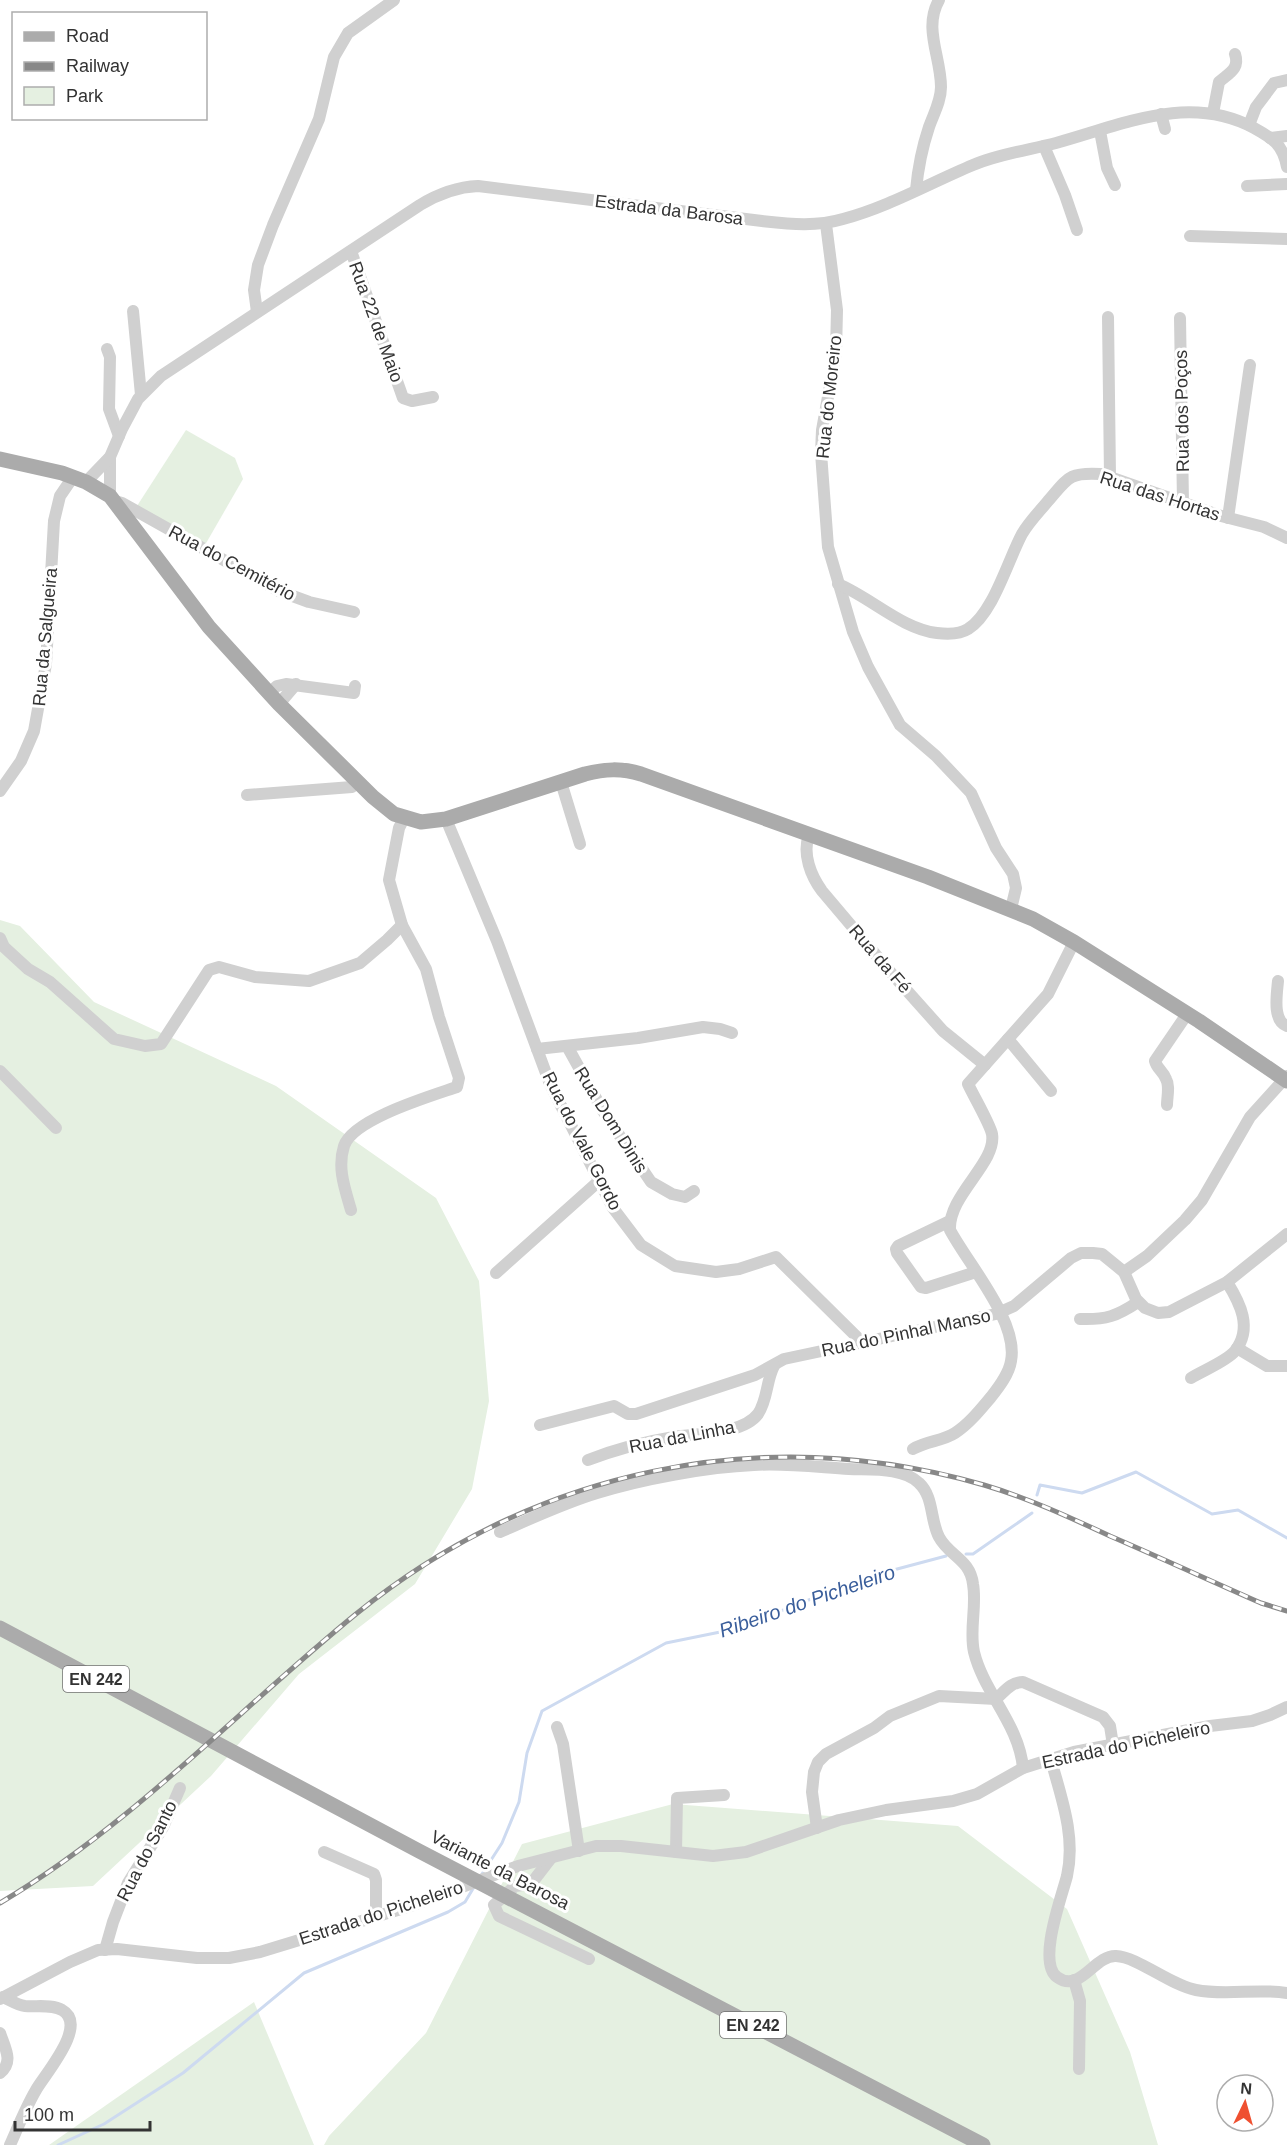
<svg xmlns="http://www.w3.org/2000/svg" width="1287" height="2145" font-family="Arial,sans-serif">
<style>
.green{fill:#e5f0e1}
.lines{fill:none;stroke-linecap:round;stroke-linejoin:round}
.stream{stroke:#cddaf0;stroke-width:3}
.minor{stroke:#d0d0d0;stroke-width:12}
.major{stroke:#ababab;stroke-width:15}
.rail-casing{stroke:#888;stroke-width:5}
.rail{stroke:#fff;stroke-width:3;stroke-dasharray:9;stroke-linecap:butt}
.labels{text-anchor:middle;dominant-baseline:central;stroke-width:6;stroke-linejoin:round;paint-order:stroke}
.shield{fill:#fff;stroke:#707070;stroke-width:1.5}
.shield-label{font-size:16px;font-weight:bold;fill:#333}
.street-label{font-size:18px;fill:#333;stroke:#fff}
.water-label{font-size:20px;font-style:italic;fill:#3a5e9b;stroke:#fff}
</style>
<rect width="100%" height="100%" fill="#fff"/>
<!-- green -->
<g class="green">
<path d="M186 430 235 458 243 479 205 545 137 506Z"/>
<path d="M0 920 20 926 94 1002 276 1086 436 1198 479 1281 489 1401 472 1489 415 1584 299 1674 211 1776 93 1886 0 1891Z"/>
<path d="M673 1804 958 1826 1067 1909 1130 2052 1158 2145H324L329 2136 426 2033 522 1844Z"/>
<path d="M254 2002 314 2145H49Z"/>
</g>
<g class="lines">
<!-- stream -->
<g class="stream">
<path d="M1037 1495 1040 1485 1082 1493 1136 1472 1212 1514 1238 1510 1287 1538"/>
<path d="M966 1554H973L1032 1513"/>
<path d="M482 1874 502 1843 519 1802 527 1753 542 1711 666 1643 735 1629 867 1577 946 1556"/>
<path d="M58 2145 104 2124 183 2073 304 1973 448 1912 465 1902 474 1887"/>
</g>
<!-- minor -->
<g class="minor">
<path d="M1213 113 1219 82C1229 73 1240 69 1235 54"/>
<path d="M1161 114 1165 129"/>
<path d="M1249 125 1256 107 1274 83 1287 80"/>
<path d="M1100 131 1107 168 1115 185"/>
<path d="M1270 138 1287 136"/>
<path d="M1044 146 1065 195 1077 230"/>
<path d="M1247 186 1287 184"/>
<path d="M916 190C918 168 922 148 929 127 934 113 941 101 941 87 941 57 923 28 939 0"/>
<path d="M826 224 837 310 836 352 822 430 821 453 828 547 853 632 868 667 900 725 936 756 971 793 996 848 1013 874 1016 888 1011 909"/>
<path d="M1190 236 1287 239"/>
<path d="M351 251 403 398 412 401 433 397"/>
<path d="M133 311 141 395"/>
<path d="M257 312 254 290 258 265 273 225 319 119 334 57 348 33 394 0"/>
<path d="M1108 317 1110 477"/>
<path d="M1180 318 1183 503"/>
<path d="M107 349 110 357 109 409 119 436"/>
<path d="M110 457V496"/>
<path d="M86 482 110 457 122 429 138 399 161 376 420 205C438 194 456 187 478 186L762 221C790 224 816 227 843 219 888 207 930 183 973 165 999 154 1029 150 1056 143 1122 125 1188 93 1254 128 1274 139 1283 145 1287 167"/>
<path d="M115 501 122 503 279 591 309 602 354 612"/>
<path d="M1228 518 1250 365"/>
<path d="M838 584C870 597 902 629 937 633 946 634 959 635 968 629 993 614 1008 560 1022 534 1029 522 1039 512 1048 501 1068 478 1068 472 1101 474L1221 516 1264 527 1287 538"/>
<path d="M269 693 277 686 286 684 354 693 355 686"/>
<path d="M279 704 296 684"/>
<path d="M561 782 580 844"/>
<path d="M0 791 21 761 34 731 46 664 54 521 60 496 73 477"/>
<path d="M247 795 352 787 358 782"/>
<path d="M446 819 497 941 550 1084 613 1208 641 1245 675 1266 716 1272 739 1269 776 1257 863 1343"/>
<path d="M809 835C802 854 811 876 822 891L893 975 943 1031 985 1065"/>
<path d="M0 938 4 947 28 969 50 982 114 1039 145 1046 161 1044 209 970 219 967 255 977 309 981 360 963 387 940 402 925"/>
<path d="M1278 981C1277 993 1272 1021 1287 1026"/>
<path d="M1008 1039 1051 1091"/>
<path d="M567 1046 603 1111 651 1182 672 1194 685 1197 694 1191"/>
<path d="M537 1049 638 1038 703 1027 720 1029 732 1033"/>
<path d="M0 1071 56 1128"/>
<path d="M1167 1105C1167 1097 1170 1086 1166 1079 1163 1071 1157 1069 1155 1061L1187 1014"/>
<path d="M351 1210C345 1189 337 1168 344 1146 353 1119 431 1096 457 1087L459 1078 439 1017 426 969 402 925 389 880 399 828 404 818"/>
<path d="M950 1221 898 1246 896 1249 897 1253 921 1287 926 1288 976 1272"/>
<path d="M1124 1272 1147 1256 1185 1220 1202 1200 1250 1117 1287 1076"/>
<path d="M496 1273 599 1181"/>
<path d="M1080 1319C1106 1320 1117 1316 1138 1302"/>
<path d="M1237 1348 1267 1366H1287"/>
<path d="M1191 1378C1202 1371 1227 1361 1235 1351 1253 1328 1240 1303 1227 1282"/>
<path d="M540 1425 614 1406 628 1414H636L755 1375 784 1359 996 1314 1014 1306 1071 1258 1081 1253H1093L1102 1254 1124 1272 1136 1299 1145 1308 1158 1313 1169 1312 1227 1282 1287 1234"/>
<path d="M913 1449C926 1441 943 1441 955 1433 969 1424 980 1410 991 1397 999 1387 1009 1374 1011 1361 1019 1322 968 1264 950 1230 948 1195 997 1163 992 1134 990 1124 973 1095 968 1084L1048 994 1074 942"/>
<path d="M588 1460C616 1449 644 1442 674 1437 697 1433 742 1435 758 1414 768 1399 766 1381 774 1366"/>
<path d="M500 1532C532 1518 564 1503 597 1493 642 1479 707 1467 754 1465 785 1463 817 1467 849 1469 870 1470 903 1467 919 1483 934 1497 930 1520 939 1537 949 1556 970 1559 973 1584 977 1606 969 1630 974 1652 984 1693 1019 1724 1023 1768"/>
<path d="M557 1727 563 1744 579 1851"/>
<path d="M1051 1760C1061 1797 1076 1836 1067 1876 1062 1896 1037 1962 1057 1977 1080 1994 1094 1955 1116 1956 1138 1957 1170 1985 1196 1990 1226 1996 1257 1988 1287 1993"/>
<path d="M817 1828 812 1792 814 1772 818 1762 826 1754 874 1728 890 1716 939 1696 996 1699C1005 1691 1011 1682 1023 1682L1103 1717 1110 1726 1113 1745"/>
<path d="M324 1852 374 1874 376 1880V1917"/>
<path d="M676 1852 677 1798 724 1795"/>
<path d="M551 1858 531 1884 515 1886 494 1905 499 1916 589 1959"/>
<path d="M105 1950 113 1922 128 1883 163 1827 180 1788"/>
<path d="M1074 1980 1080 2001 1079 2069"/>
<path d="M3 1997C10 2000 17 2005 25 2006 36 2007 52 2004 62 2010 89 2025 45 2074 36 2090 26 2107 18 2127 10 2145"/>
<path d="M0 1999 70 1962 98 1950 117 1949 197 1958H229L260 1952 414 1905 518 1866 596 1846H621L713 1856 746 1852 839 1820 886 1810 953 1801 977 1794 1023 1768 1074 1752 1210 1726 1252 1721 1270 1715 1287 1707"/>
<path d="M0 2033C5 2048 14 2062 0 2073"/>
</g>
<!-- major -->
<g class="major">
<path d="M0 459 62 473 86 482 110 496 209 627 279 704 373 797 394 814 421 822 446 819 585 774C605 769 621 768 641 774L928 877 1033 919 1074 942 1199 1021 1287 1081"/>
<path d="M0 1628 419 1851 983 2145"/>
</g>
<defs>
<path id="rail" d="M0 1903C132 1825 238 1710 356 1614 535 1469 762 1421 984 1485 1028 1498 1069 1517 1110 1536 1161 1558 1211 1581 1261 1603L1287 1611"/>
</defs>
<!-- rail casing -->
<use href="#rail" class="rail-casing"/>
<!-- rail -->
<use href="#rail" class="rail"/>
</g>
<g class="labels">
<!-- shield labels -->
<g class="shield">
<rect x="63" y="1666" width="66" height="26" rx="4.5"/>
<rect x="720" y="2012" width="66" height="26" rx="4.5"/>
</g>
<g class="shield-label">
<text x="96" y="1679">EN 242</text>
<text x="753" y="2025">EN 242</text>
</g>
<!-- street labels -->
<g class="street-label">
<text transform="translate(669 210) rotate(7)">Estrada da Barosa</text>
<text transform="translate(376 322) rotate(70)">Rua 22 de Maio</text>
<text transform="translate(829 397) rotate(-84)">Rua do Moreiro</text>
<text transform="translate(1182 411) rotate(-91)">Rua dos Poços</text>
<text transform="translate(1160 496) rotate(18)">Rua das Hortas</text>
<text transform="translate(232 563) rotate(28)">Rua do Cemitério</text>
<text transform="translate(45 637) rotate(-85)">Rua da Salgueira</text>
<text transform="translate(880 959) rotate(49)">Rua da Fé</text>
<text transform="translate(611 1120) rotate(58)">Rua Dom Dinis</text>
<text transform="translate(582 1141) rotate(63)">Rua do Vale Gordo</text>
<text transform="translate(906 1333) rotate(-12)">Rua do Pinhal Manso</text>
<text transform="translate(682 1437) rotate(-11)">Rua da Linha</text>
<text transform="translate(1126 1745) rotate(-12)">Estrada do Picheleiro</text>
<text transform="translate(147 1851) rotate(-63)">Rua do Santo</text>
<text transform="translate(500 1870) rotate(27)">Variante da Barosa</text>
<text transform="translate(381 1913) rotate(-18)">Estrada do Picheleiro</text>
</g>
<!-- water labels -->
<g class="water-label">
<text transform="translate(807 1601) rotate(-19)">Ribeiro do Picheleiro</text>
</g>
</g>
<!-- legend -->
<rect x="12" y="12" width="195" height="108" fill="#ffffff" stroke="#adadad" stroke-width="1.5"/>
<rect x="24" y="32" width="30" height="9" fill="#ababab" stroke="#adadad" stroke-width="1.5"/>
<text x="66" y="42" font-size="18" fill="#333333">Road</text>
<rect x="24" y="62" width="30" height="9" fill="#888888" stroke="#adadad" stroke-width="1.5"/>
<text x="66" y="72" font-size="18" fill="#333333">Railway</text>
<rect x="24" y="87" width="30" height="18" fill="#e5f0e1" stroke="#adadad" stroke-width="1.5"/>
<text x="66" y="102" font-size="18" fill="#333333">Park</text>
<!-- north arrow -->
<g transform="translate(1245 2103) rotate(5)"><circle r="28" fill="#ffffff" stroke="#adadad" stroke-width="1.5"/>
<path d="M0-4.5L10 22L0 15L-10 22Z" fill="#ef5030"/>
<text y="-9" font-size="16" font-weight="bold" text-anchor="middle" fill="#333333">N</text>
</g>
<!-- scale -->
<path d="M15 2121v9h135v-9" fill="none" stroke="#333333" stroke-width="3"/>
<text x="24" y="2121" font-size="18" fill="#333333" stroke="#ffffff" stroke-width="4.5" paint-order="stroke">100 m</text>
</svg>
